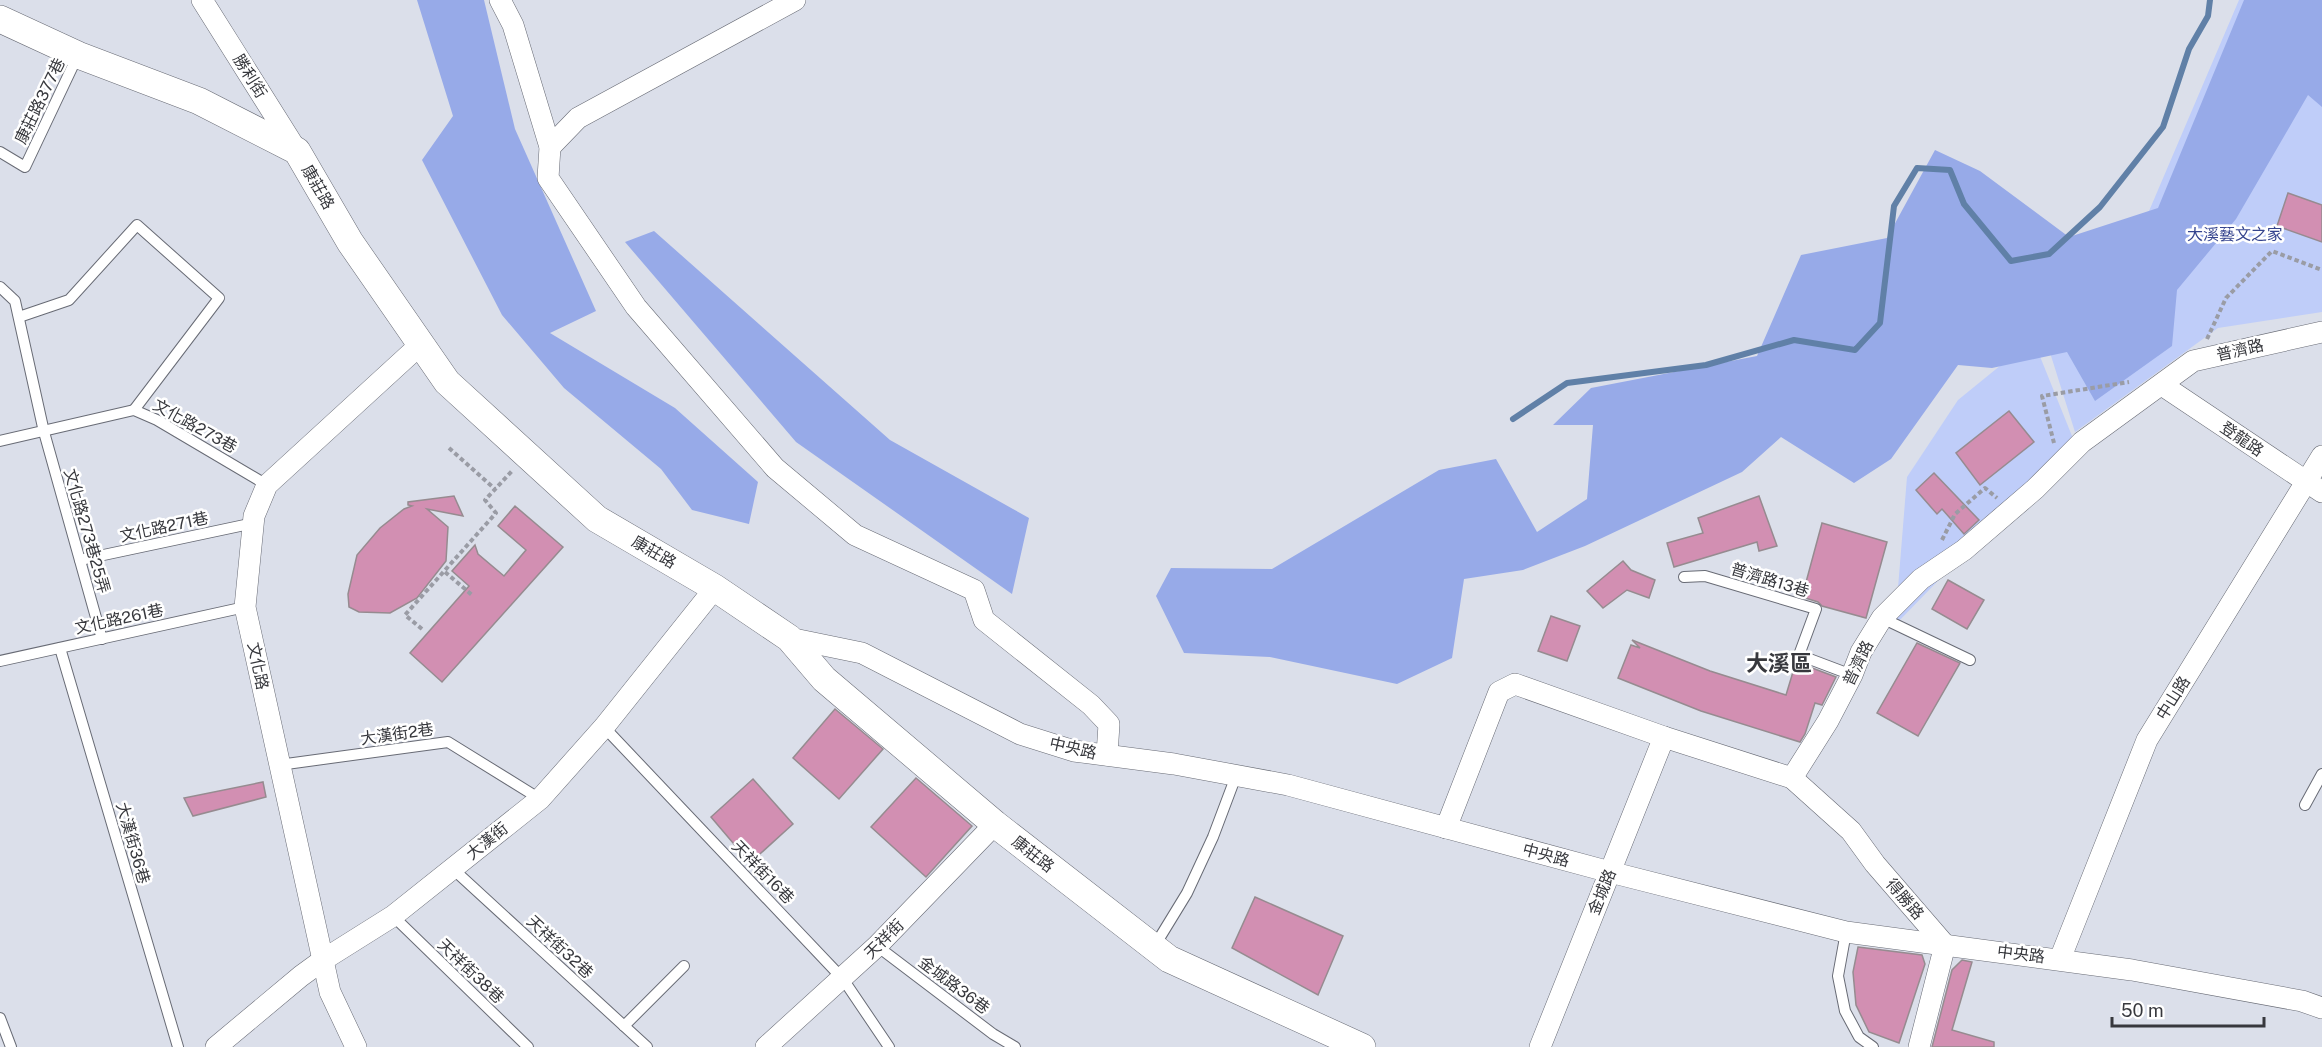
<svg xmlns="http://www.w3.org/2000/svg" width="2322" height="1047" font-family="'Public Sans','Noto Sans TC',sans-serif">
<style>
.green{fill:#bfcdf9}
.forest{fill:#97aae8}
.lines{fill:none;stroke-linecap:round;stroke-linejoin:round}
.stream{stroke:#6080a7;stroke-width:6}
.building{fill:#d28fb2;stroke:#968b90;stroke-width:1.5}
.service-casing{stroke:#686b75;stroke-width:12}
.minor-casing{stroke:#686b75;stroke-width:22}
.tertiary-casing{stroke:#686b75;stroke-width:28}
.path{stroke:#9a9ca5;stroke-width:4;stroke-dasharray:4.5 3;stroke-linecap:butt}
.service{stroke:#fff;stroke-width:10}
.minor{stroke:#fff;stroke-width:21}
.tertiary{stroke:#fff;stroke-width:27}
.labels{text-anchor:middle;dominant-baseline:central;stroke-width:5;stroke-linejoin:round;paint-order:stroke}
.street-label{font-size:16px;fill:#37383d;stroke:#fff}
.park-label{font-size:16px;fill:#35448e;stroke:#fff}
.district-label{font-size:22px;font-weight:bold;fill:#37383d;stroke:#fff}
</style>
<rect width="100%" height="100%" fill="#dbdfea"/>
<!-- green -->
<g class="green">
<path d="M2239 0H2322V312L2218 328 2075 432 2041 324 2129 258Z"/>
<path d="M2033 339 2074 441 1895 625 1907 477 1958 400Z"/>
</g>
<!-- forest -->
<g class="forest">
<path d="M417 0H484L515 129 596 311 550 333 675 408 758 482 749 524 692 510 661 469 564 388 502 315 422 160 453 116Z"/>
<path d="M2244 0H2322V107L2308 95 2236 219 2177 290 2172 346 2095 401 2067 352 1992 368 1958 365 1891 459 1854 483 1781 437 1742 472 1585 546 1523 570 1464 579 1452 658 1397 684 1270 657 1184 653 1156 596 1171 568 1272 569 1439 470 1496 459 1537 532 1587 499 1593 425H1553L1591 388 1757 356 1801 255 1887 238 1935 150 1980 171 2069 237 2158 208Z"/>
<path d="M654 231 890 440 1029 518 1012 594 796 442 625 242Z"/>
</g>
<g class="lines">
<!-- stream -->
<path class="stream" d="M1513 419 1567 383 1706 365 1794 340 1855 350 1880 323 1894 206 1917 168 1950 170 1964 204 2011 261 2049 254 2100 207 2163 127 2189 49 2208 16 2210 0"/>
</g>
<!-- building -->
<g class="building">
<path d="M2288 193 2322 205V242L2277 226Z"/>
<path d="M2009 411 2034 442 1980 485 1956 453Z"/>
<path d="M1934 473 1979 520 1964 534 1942 509 1937 514 1916 490Z"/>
<path d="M454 496 463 516 427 509 448 527 446 561 417 598 390 613 359 612 349 607 348 594 357 555 380 528 404 509 412 506 408 505V502Z"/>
<path d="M1759 496 1777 546 1759 551 1757 542 1674 567 1667 543 1703 533 1698 518Z"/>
<path d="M515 506 563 547 442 682 410 653 469 586 452 571 475 545 478 554 504 576 526 550 498 526Z"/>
<path d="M1822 523 1887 542 1866 618 1822 606 1818 602 1802 597Z"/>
<path d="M1623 561 1631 570 1655 580 1649 598 1627 590 1603 608 1587 591Z"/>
<path d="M1948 580 1984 600 1967 629 1932 609Z"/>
<path d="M1551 616 1580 626 1567 661 1538 651Z"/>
<path d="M1632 640 1710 671 1786 695 1796 662 1836 677 1822 705 1815 703 1805 734 1800 742 1701 711 1618 678 1631 645 1640 648Z"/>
<path d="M1917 643 1960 663 1918 736 1877 713Z"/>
<path d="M835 709 883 749 839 799 793 758Z"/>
<path d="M916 778 972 826 926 877 871 827Z"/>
<path d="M753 779 793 824 750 863 711 817Z"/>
<path d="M263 782 266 797 193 816 184 798Z"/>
<path d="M1255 897 1343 936 1318 995 1232 948Z"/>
<path d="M1858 947 1922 955 1925 964 1899 1043 1869 1032 1856 1005 1853 972Z"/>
<path d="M1962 960 1972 962 1952 1030 1994 1042V1047H1932L1952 970Z"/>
</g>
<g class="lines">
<defs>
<g id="service">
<path d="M0 152 25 167 78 55"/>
<path d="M0 287 15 301 44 432 102 639"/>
<path d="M19 317 69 300 137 225 219 298 134 410"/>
<path d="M0 441 134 410 157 420 267 485"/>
<path d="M80 560 254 523"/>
<path d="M1684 577 1705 576 1816 609 1799 655 1852 675"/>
<path d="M1882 618 1970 660"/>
<path d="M60 648 178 1047"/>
<path d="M0 661 245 607"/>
<path d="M604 727 843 979 889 1047"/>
<path d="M279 765 448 742 540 799"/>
<path d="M2305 805 2322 774"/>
<path d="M453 869 647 1047"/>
<path d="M393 916 528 1047"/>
<path d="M1846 932 1838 976 1845 1011 1859 1037 1873 1047"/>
<path d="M877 946 993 1034 1015 1047"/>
<path d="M1154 947 1187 893 1213 837 1236 776"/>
<path d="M0 1018 11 1047"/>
<path d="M624 1026 684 966"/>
</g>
<g id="minor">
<path d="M202 0 297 151"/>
<path d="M500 0 513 25 550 147 548 178 636 307 775 468 855 535 974 590 984 620 1091 705 1109 724 1107 755"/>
<path d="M550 147 578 118 795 0"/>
<path d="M2162 385 2322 492"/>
<path d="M789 638 862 653 1020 734 1074 751 1174 764 1288 785 1610 872 1846 932 2132 970 2302 1001 2322 1008"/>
<path d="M1792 778 1828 721 1852 675 1861 652 1882 618 1921 579 1964 550 2035 489 2082 442 2193 361 2322 332"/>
<path d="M1446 828 1499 692 1515 684 1664 737 1792 778 1851 831 1875 864 1945 945"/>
<path d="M2060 959 2147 740 2322 456"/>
<path d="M216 1047 301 976 323 960 393 916 540 799 604 727 715 588"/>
<path d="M356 1047 330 992 245 607 254 516 267 485 421 344"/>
<path d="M766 1047 877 946 995 824"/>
<path d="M1540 1047 1664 737"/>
<path d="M1919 1047 1945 945"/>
</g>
<path id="tertiary" d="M0 19 78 55 199 101 297 151 350 242 447 382 597 519 715 588 789 638 824 679 995 824 1169 959 1362 1047"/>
</defs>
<!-- service casing -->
<use href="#service" class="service-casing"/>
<!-- minor casing -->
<use href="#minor" class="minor-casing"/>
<!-- tertiary casing -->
<use href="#tertiary" class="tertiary-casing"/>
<!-- path -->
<g class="path">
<path d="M2207 339 2226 298 2272 251 2322 270"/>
<path d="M2054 443 2042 396 2129 382"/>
<path d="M449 448 495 489"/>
<path d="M1942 540 1955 514 1985 488 1997 498"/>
<path d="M445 572 472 595"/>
<path d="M422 629 405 615 496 513 485 500 512 471"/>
</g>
<!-- service -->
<use href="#service" class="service"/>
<!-- minor -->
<use href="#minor" class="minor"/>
<!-- tertiary -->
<use href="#tertiary" class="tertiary"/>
</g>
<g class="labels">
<!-- street labels -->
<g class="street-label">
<text transform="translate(250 76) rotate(58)">勝利街</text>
<text transform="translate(40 101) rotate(-64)">康莊路377巷</text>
<text transform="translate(318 187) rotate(60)">康莊路</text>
<text transform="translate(2240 350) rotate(-13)">普濟路</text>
<text transform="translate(195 426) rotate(29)">文化路273巷</text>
<text transform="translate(2242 439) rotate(34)">登龍路</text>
<text transform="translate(164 527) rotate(-12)">文化路271巷</text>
<text transform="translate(87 531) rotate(74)">文化路273巷25弄</text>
<text transform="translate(654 552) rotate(30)">康莊路</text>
<text transform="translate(1770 580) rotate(17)">普濟路13巷</text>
<text transform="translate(119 619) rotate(-12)">文化路261巷</text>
<text transform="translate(1858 663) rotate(-64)">普濟路</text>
<text transform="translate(258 666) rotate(78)">文化路</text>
<text transform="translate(2173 698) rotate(-58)">中山路</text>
<text transform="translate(397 734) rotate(-8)">大漢街2巷</text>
<text transform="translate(1073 748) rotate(13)">中央路</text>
<text transform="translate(487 841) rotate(-39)">大漢街</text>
<text transform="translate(133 843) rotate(74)">大漢街36巷</text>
<text transform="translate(1033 854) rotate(38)">康莊路</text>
<text transform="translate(1546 855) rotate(15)">中央路</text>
<text transform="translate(763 872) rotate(46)">天祥街16巷</text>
<text transform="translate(1602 892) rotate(-68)">金城路</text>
<text transform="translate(1905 899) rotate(49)">得勝路</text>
<text transform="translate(884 939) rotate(-45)">天祥街</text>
<text transform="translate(560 947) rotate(43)">天祥街32巷</text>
<text transform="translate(2021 954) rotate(7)">中央路</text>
<text transform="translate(471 971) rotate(44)">天祥街38巷</text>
<text transform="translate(954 985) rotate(37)">金城路36巷</text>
</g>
<!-- park labels -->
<g class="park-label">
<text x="2235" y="234">大溪藝文之家</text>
</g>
<!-- district labels -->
<g class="district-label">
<text x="1779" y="663">大溪區</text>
</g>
</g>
<!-- scale -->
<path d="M2112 1017v9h152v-9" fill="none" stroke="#37383d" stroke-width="3"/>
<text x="2121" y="1017" font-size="18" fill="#37383d" stroke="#ffffff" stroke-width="4.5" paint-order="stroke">50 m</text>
</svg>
